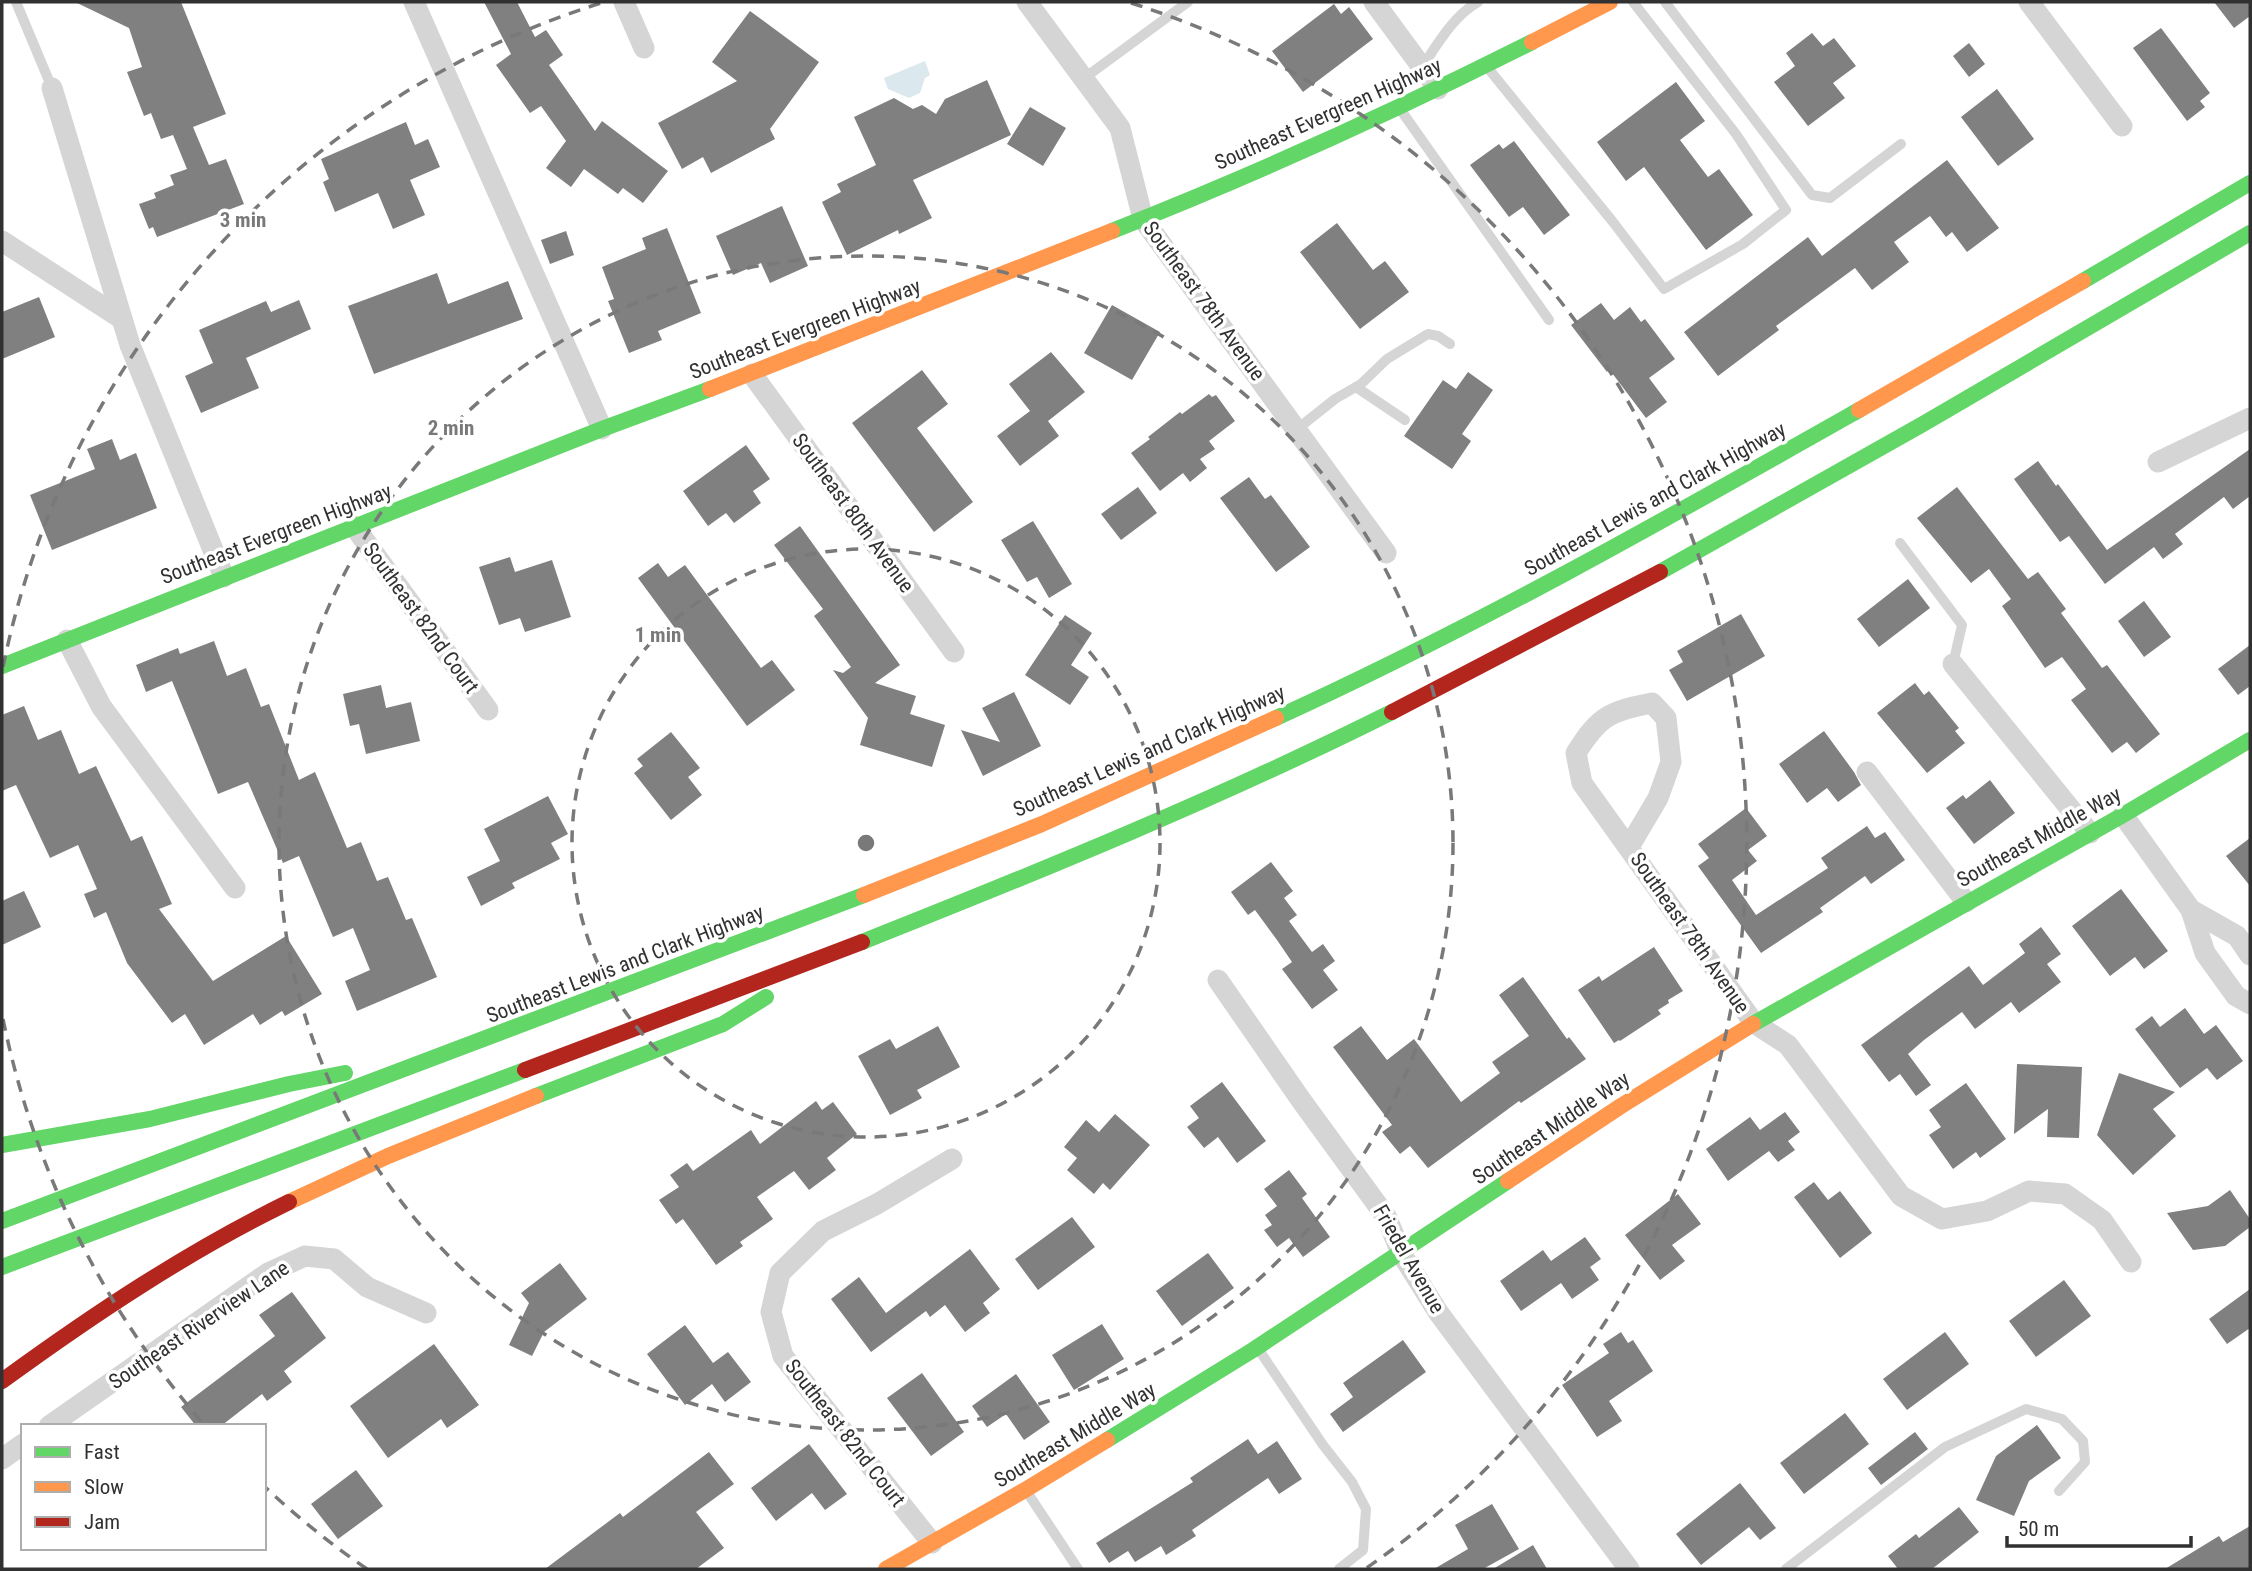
<svg xmlns="http://www.w3.org/2000/svg" width="2252" height="1571" font-family="'Roboto Condensed',sans-serif">
<style>
.water{fill:#dbe8ee}
.building{fill:#808080}
.lines{fill:none;stroke-linecap:round;stroke-linejoin:round}
.lane{stroke:#d5d5d5;stroke-width:10}
.street{stroke:#d5d5d5;stroke-width:21}
.fast{stroke:#63d668;stroke-width:16}
.slow{stroke:#ff974d;stroke-width:16}
.jam{stroke:#b3261e;stroke-width:16}
.ring{fill:none;stroke:#797979;stroke-width:3.5;stroke-dasharray:12 9}
.labels{text-anchor:middle;dominant-baseline:central;stroke-width:7;stroke-linejoin:round;paint-order:stroke}
.street-label{font-size:21px;fill:#313131;stroke:#fff}
.centre{fill:#797979;stroke:#fff;stroke-width:3.5}
.ring-label{font-size:21px;text-anchor:middle;font-weight:bold;fill:#797979;stroke:#fff;stroke-width:7;stroke-linejoin:round;paint-order:stroke}
</style>
<rect width="100%" height="100%" fill="#fff"/>
<!-- water -->
<path class="water" d="M925 61 930 75 925 78 920 93 909 98 888 89 884 78Z"/>
<!-- building -->
<g class="building">
<path d="M75 2H181L226 114 193 127 209 165 226 159 244 204 157 237 153 227 149 229 139 204 156 198 154 193 174 185 170 175 187 169 173 135 161 139 151 113 144 116 127 72 142 67 129 28Z"/>
<path d="M484 2H517L535 37 546 30 563 55 549 65 595 131 602 121 668 171 643 203 623 188 618 194 584 169 571 187 546 168 566 141 541 106 530 113 496 65 511 54Z"/>
<path d="M2214 2H2250V16L2234 28Z"/>
<path d="M1334 4 1341 14 1349 7 1373 39 1303 92 1272 51Z"/>
<path d="M750 11 819 62 770 129 775 139 711 173 703 157 682 169 658 123 737 81 712 62Z"/>
<path d="M2161 28 2210 93 2200 101 2205 107 2187 121 2133 48Z"/>
<path d="M1812 33 1823 46 1834 38 1856 66 1833 83 1845 98 1808 126 1774 82 1795 66 1786 53Z"/>
<path d="M1969 43 1985 64 1969 77 1953 56Z"/>
<path d="M987 80 1011 135 913 180 932 218 899 234 898 230 847 255 822 202 841 192 837 184 876 165 854 117 894 98 913 109 922 105 936 114 945 99Z"/>
<path d="M1676 82 1705 121 1680 140 1708 177 1719 169 1753 215 1706 250 1644 167 1626 181 1597 142Z"/>
<path d="M1997 89 2034 139 1998 166 1961 117Z"/>
<path d="M1030 107 1066 128 1043 166 1007 144Z"/>
<path d="M406 122 415 145 428 139 440 167 410 180 425 215 393 229 378 193 335 212 323 182 329 179 321 159Z"/>
<path d="M1514 141 1570 215 1544 235 1523 207 1509 217 1470 165 1499 144 1503 149Z"/>
<path d="M1947 160 1999 228 1967 252 1952 232 1946 237 1930 216 1894 242 1909 262 1872 290 1855 268 1776 326 1779 330 1718 376 1684 332 1808 237 1822 256Z"/>
<path d="M782 206 808 266 770 283 761 263 733 275 716 236Z"/>
<path d="M1337 223 1373 270 1385 261 1409 292 1360 329 1300 252Z"/>
<path d="M667 228 701 313 658 331 662 340 629 353 608 301 614 299 602 267 646 249 642 238Z"/>
<path d="M566 231 574 255 550 264 541 240Z"/>
<path d="M437 273 448 304 508 281 523 319 374 374 348 306Z"/>
<path d="M39 297 55 337 2 359V312Z"/>
<path d="M299 300 311 329 246 358 259 388 201 413 185 376 213 363 199 330 266 301 271 312Z"/>
<path d="M1601 303 1614 320 1630 307 1641 322 1645 319 1675 359 1649 378 1667 402 1646 418 1609 369 1607 372 1571 325Z"/>
<path d="M1112 305 1160 332 1132 380 1084 353Z"/>
<path d="M1051 352 1085 392 1048 421 1059 436 1020 466 997 436 1030 411 1009 384Z"/>
<path d="M922 370 948 404 917 428 973 502 934 532 852 423Z"/>
<path d="M1468 372 1493 390 1462 434 1471 441 1452 469 1404 436 1443 380 1456 389Z"/>
<path d="M1209 394 1212 397 1216 395 1235 421 1209 441 1215 449 1200 459 1207 468 1190 482 1183 473 1160 491 1131 453 1150 439 1148 437 1180 412 1182 414Z"/>
<path d="M112 439 120 460 136 453 157 508 52 550 30 495 95 469 87 449Z"/>
<path d="M746 445 770 479 753 491 761 503 734 523 726 513 708 526 683 491Z"/>
<path d="M2250 449V496L2233 509 2224 497 2175 534 2183 544 2163 559 2154 547 2105 584 2069 536 2060 542 2014 479 2038 461 2056 486 2058 484 2107 550Z"/>
<path d="M1249 477 1265 499 1271 495 1310 547 1276 572 1220 498Z"/>
<path d="M1138 487 1157 513 1121 540 1101 514Z"/>
<path d="M1957 487 2028 579 2038 572 2066 609 2061 613 2102 668 2107 665 2160 734 2136 753 2127 742 2112 753 2071 700 2086 689 2062 657 2045 668 2002 606 2011 599 1989 569 1971 583 1917 518Z"/>
<path d="M1033 521 1072 584 1049 598 1037 577 1027 582 1001 540Z"/>
<path d="M800 526 900 665 875 683 916 696 910 714 945 725 932 767 860 745 868 718 833 670 843 673 851 667 814 616 823 609 774 545Z"/>
<path d="M510 557 515 572 552 560 571 617 525 632 520 618 499 625 479 567Z"/>
<path d="M658 563 668 577 685 565 761 668 772 660 795 690 747 726 638 578Z"/>
<path d="M1908 579 1930 608 1879 647 1857 619Z"/>
<path d="M2144 601 2171 637 2144 657 2118 621Z"/>
<path d="M1741 614 1765 656 1687 701 1669 670 1683 662 1677 651Z"/>
<path d="M1065 615 1092 633 1071 665 1089 677 1070 705 1025 675Z"/>
<path d="M214 641 227 676 246 668 261 707 269 704 299 780 315 772 347 848 361 842 377 881 388 877 406 920 412 918 437 977 357 1011 345 981 370 970 353 928 333 937 299 856 283 863 248 782 218 794 172 681 146 692 136 665 178 648 180 654Z"/>
<path d="M2250 645V686L2238 695 2218 669Z"/>
<path d="M1915 683 1924 695 1929 691 1959 728 1955 731 1965 743 1927 773 1877 713Z"/>
<path d="M381 685 386 708 411 702 420 741 366 754 359 724 350 726 343 694Z"/>
<path d="M1014 692 1041 746 983 776 961 730 1000 742 982 708Z"/>
<path d="M24 706 38 740 61 730 79 774 96 766 131 841 142 836 172 904 159 909 213 981 286 936 322 994 285 1016 282 1011 260 1025 253 1014 204 1045 185 1014 172 1023 127 963 106 912 94 918 84 894 97 889 78 845 50 858 16 785 2 791V715Z"/>
<path d="M1824 731 1854 772 1861 785 1838 802 1827 788 1807 803 1779 764Z"/>
<path d="M671 732 700 768 688 777 702 795 671 820 634 773 643 766 637 759Z"/>
<path d="M1990 780 2015 813 1974 844 1946 808 1963 795 1966 799Z"/>
<path d="M548 796 568 834 551 843 560 859 512 883 515 888 481 906 467 877 500 861 484 829Z"/>
<path d="M1746 808 1767 836 1748 850 1757 861 1732 880 1756 915 1828 868 1821 858 1867 826 1875 838 1885 832 1905 860 1871 884 1865 876 1820 908 1823 912 1761 953 1698 866 1709 858 1698 844Z"/>
<path d="M2250 838V886L2226 856Z"/>
<path d="M1271 862 1293 891 1284 898 1297 915 1289 921 1312 952 1323 944 1335 961 1323 970 1338 990 1312 1009 1282 969 1292 962 1277 940 1255 910 1248 915 1231 892Z"/>
<path d="M2121 889 2168 951 2144 969 2135 957 2110 976 2072 926Z"/>
<path d="M24 891 41 927 2 945V901Z"/>
<path d="M2041 927 2061 954 2047 964 2061 982 2019 1013 2011 1002 1975 1029 1962 1012 1924 1040 1908 1054 1931 1085 1916 1096 1900 1074 1889 1082 1861 1045 1969 966 1983 985 2025 953 2019 944Z"/>
<path d="M1654 947 1683 991 1668 1000 1669 1003 1658 1010 1661 1014 1620 1041 1619 1040 1614 1043 1578 990 1599 976 1602 981Z"/>
<path d="M1523 977 1567 1039 1569 1037 1586 1059 1521 1103 1519 1101 1428 1168 1410 1146 1400 1154 1382 1132 1392 1125 1333 1047 1361 1026 1387 1060 1414 1039 1461 1102 1500 1073 1492 1062 1529 1036 1499 995Z"/>
<path d="M2185 1008 2204 1034 2216 1025 2243 1061 2217 1080 2207 1068 2180 1088 2135 1029 2152 1016 2160 1027Z"/>
<path d="M938 1026 960 1067 917 1090 922 1098 890 1115 858 1056 890 1039 896 1049Z"/>
<path d="M2017 1064 2082 1067 2079 1138 2047 1137 2048 1109 2014 1134Z"/>
<path d="M2119 1073 2175 1092 2153 1109 2176 1136 2133 1175 2097 1135Z"/>
<path d="M1222 1082 1266 1141 1237 1163 1218 1137 1204 1148 1187 1127 1199 1118 1190 1106Z"/>
<path d="M1966 1083 2006 1139 1980 1158 1976 1152 1953 1169 1929 1135 1941 1127 1929 1110Z"/>
<path d="M816 1101 822 1110 833 1102 857 1134 827 1158 836 1170 809 1190 794 1171 757 1197 773 1219 740 1242 743 1246 716 1265 683 1219 676 1224 659 1200 679 1187 670 1175 687 1163 693 1171 751 1130 760 1144Z"/>
<path d="M1785 1112 1800 1132 1788 1141 1795 1150 1778 1162 1769 1151 1728 1181 1706 1149 1750 1117 1760 1130Z"/>
<path d="M1115 1114 1150 1145 1110 1190 1103 1183 1094 1194 1067 1170 1077 1158 1064 1147 1086 1120 1099 1132Z"/>
<path d="M1289 1170 1307 1194 1302 1198 1330 1237 1303 1257 1289 1238 1277 1247 1264 1230 1272 1225 1265 1215 1277 1206 1264 1189Z"/>
<path d="M1814 1182 1828 1200 1840 1191 1872 1233 1840 1258 1794 1197Z"/>
<path d="M2230 1190 2250 1219V1227L2225 1246 2193 1250 2167 1213 2208 1206Z"/>
<path d="M1678 1194 1701 1224 1672 1245 1685 1261 1660 1280 1625 1235Z"/>
<path d="M1072 1217 1095 1247 1038 1290 1015 1259Z"/>
<path d="M1585 1237 1601 1259 1590 1267 1599 1280 1572 1299 1561 1283 1521 1311 1500 1281 1543 1250 1551 1261Z"/>
<path d="M970 1249 1000 1289 983 1303 990 1313 965 1332 945 1305 930 1317 926 1311 871 1352 831 1299 859 1277 886 1313Z"/>
<path d="M1208 1253 1234 1288 1182 1326 1156 1291Z"/>
<path d="M560 1263 587 1299 544 1332 532 1356 509 1345 529 1303 521 1293Z"/>
<path d="M2064 1280 2091 1316 2036 1357 2009 1321Z"/>
<path d="M2250 1289V1328L2227 1344 2209 1319Z"/>
<path d="M292 1292 326 1338 284 1371 292 1382 267 1401 262 1394 221 1426H196L181 1407 275 1336 259 1315Z"/>
<path d="M1102 1324 1124 1359 1074 1390 1052 1355Z"/>
<path d="M685 1325 713 1363 728 1352 751 1382 725 1402 712 1384 685 1405 647 1354Z"/>
<path d="M1621 1332 1628 1343 1633 1340 1653 1371 1609 1401 1622 1421 1597 1437 1562 1385 1609 1353 1603 1344Z"/>
<path d="M1945 1332 1969 1364 1907 1410 1883 1379Z"/>
<path d="M1403 1340 1426 1372 1343 1432 1330 1414 1353 1397 1343 1383Z"/>
<path d="M434 1344 479 1405 447 1428 441 1419 388 1458 350 1406Z"/>
<path d="M922 1373 964 1432 931 1456 887 1398Z"/>
<path d="M1016 1374 1050 1422 1024 1440 1006 1414 987 1427 972 1406Z"/>
<path d="M1845 1413 1869 1444 1804 1494 1780 1463Z"/>
<path d="M2037 1425 2061 1458 2029 1481 2014 1516 1976 1500 1996 1456Z"/>
<path d="M1915 1432 1928 1449 1881 1485 1868 1468Z"/>
<path d="M1248 1439 1258 1454 1277 1441 1302 1479 1279 1494 1268 1478 1192 1530 1196 1536 1166 1555 1161 1546 1135 1562 1128 1551 1109 1563 1096 1543 1193 1482 1190 1478Z"/>
<path d="M809 1444 847 1494 825 1510 812 1493 776 1521 751 1488Z"/>
<path d="M709 1452 734 1484 696 1512 724 1548 696 1569H545L620 1513 623 1517Z"/>
<path d="M356 1470 383 1506 338 1539 311 1504Z"/>
<path d="M1740 1483 1776 1528 1760 1540 1749 1527 1701 1565 1676 1534Z"/>
<path d="M1492 1504 1519 1549 1483 1569H1434L1468 1549 1455 1525Z"/>
<path d="M1959 1507 1979 1532 1932 1569H1898L1888 1556 1916 1534 1919 1538Z"/>
<path d="M2250 1526V1569H2165L2219 1536 2223 1542Z"/>
<path d="M1533 1545 1547 1569H1493Z"/>
</g>
<g class="lines">
<!-- lane -->
<g class="lane">
<path d="M16 2 52 88"/>
<path d="M1665 2 1812 195 1830 198 1901 144"/>
<path d="M1422 67C1437 45 1454 15 1478 2"/>
<path d="M1487 67 1613 222 1664 289 1743 244 1786 210 1736 134 1633 2"/>
<path d="M1083 79 1188 2"/>
<path d="M1400 109 1549 320"/>
<path d="M1356 387 1405 420"/>
<path d="M1296 430 1335 399 1361 384 1387 359 1428 334 1438 336 1450 344"/>
<path d="M1900 543 1962 625 1953 664"/>
<path d="M1259 1350 1323 1445 1352 1482 1366 1509 1363 1550 1339 1569"/>
<path d="M1027 1492 1078 1569"/>
<path d="M1786 1569 1945 1447 2026 1409 2062 1419 2083 1441 2085 1462 2059 1491"/>
</g>
<!-- street -->
<g class="street">
<path d="M414 2 602 429"/>
<path d="M624 2 644 48"/>
<path d="M1027 2 1120 128 1143 219 1386 553"/>
<path d="M1374 2 1438 89"/>
<path d="M2029 2 2122 126"/>
<path d="M52 88 130 345 224 577"/>
<path d="M2 241 122 319"/>
<path d="M752 374 954 652"/>
<path d="M2158 462 2250 418"/>
<path d="M354 526 488 710"/>
<path d="M67 640 101 706 235 888"/>
<path d="M1953 664 2090 833"/>
<path d="M1867 772 1966 902"/>
<path d="M2123 815 2191 910 2205 953 2236 996 2250 1004"/>
<path d="M1629 847 1658 798 1671 762 1666 718 1652 703C1610 711 1599 716 1576 753L1582 783 1754 1023 1788 1045 1901 1196 1942 1219 1987 1211 2029 1191 2065 1194 2102 1220 2131 1262"/>
<path d="M2191 910 2237 936 2250 955"/>
<path d="M1218 980 1301 1100 1387 1218 1401 1253 1438 1312 1629 1569"/>
<path d="M49 1426 268 1273 305 1256 334 1259 367 1287 426 1313"/>
<path d="M2 1459 23 1444"/>
<path d="M932 1543 783 1356 771 1312 780 1273 823 1231 877 1204 952 1159"/>
</g>
<!-- fast -->
<g class="fast">
<path d="M1112 231C1254 175 1395 111 1532 42"/>
<path d="M2083 281 2250 183"/>
<path d="M1660 572 1923 424 2250 233"/>
<path d="M2 666 602 429 710 389"/>
<path d="M1276 718C1476 627 1668 518 1859 410"/>
<path d="M862 942C1041 871 1220 798 1392 712"/>
<path d="M1753 1024 2123 815 2250 740"/>
<path d="M536 1096 723 1024 766 997"/>
<path d="M2 1145 150 1119 289 1084 345 1073"/>
<path d="M2 1221 864 895"/>
<path d="M2 1267 525 1070"/>
<path d="M1107 1440 1253 1350 1508 1181"/>
</g>
<!-- slow -->
<g class="slow">
<path d="M1532 42 1610 2"/>
<path d="M710 389 1112 231"/>
<path d="M1859 410 2083 281"/>
<path d="M864 895 1042 824 1276 718"/>
<path d="M1508 1181 1621 1106 1753 1024"/>
<path d="M289 1202 388 1156 536 1096"/>
<path d="M886 1569 1025 1490 1107 1440"/>
</g>
<!-- jam -->
<g class="jam">
<path d="M1392 712 1660 572"/>
<path d="M525 1070 862 942"/>
<path d="M2 1381C94 1314 187 1252 289 1202"/>
</g>
</g>
<!-- distance rings -->
<g class="ring">
<circle cx="866" cy="843" r="294"/>
<circle cx="866" cy="843" r="587"/>
<path d="M367 1569A881 881 0 0 1 265 1487M201 1421A881 881 0 0 1 3 1019M3 667A881 881 0 0 1 601 3M1131 3A881 881 0 0 1 1365 1569"/>
</g>
<g class="labels">
<!-- street labels -->
<g class="street-label">
<text transform="translate(1328 114) rotate(-24)">Southeast Evergreen Highway</text>
<text transform="translate(1204 301) rotate(54)">Southeast 78th Avenue</text>
<text transform="translate(805 329) rotate(-21)">Southeast Evergreen Highway</text>
<text transform="translate(1655 499) rotate(-29)">Southeast Lewis and Clark Highway</text>
<text transform="translate(853 513) rotate(54)">Southeast 80th Avenue</text>
<text transform="translate(276 534) rotate(-21)">Southeast Evergreen Highway</text>
<text transform="translate(421 618) rotate(54)">Southeast 82nd Court</text>
<text transform="translate(1149 751) rotate(-24)">Southeast Lewis and Clark Highway</text>
<text transform="translate(2039 837) rotate(-29)">Southeast Middle Way</text>
<text transform="translate(1690 933) rotate(55)">Southeast 78th Avenue</text>
<text transform="translate(625 964) rotate(-21)">Southeast Lewis and Clark Highway</text>
<text transform="translate(1551 1128) rotate(-34)">Southeast Middle Way</text>
<text transform="translate(1409 1259) rotate(60)">Friedel Avenue</text>
<text transform="translate(199 1325) rotate(-34)">Southeast Riverview Lane</text>
<text transform="translate(845 1433) rotate(52)">Southeast 82nd Court</text>
<text transform="translate(1075 1435) rotate(-31)">Southeast Middle Way</text>
</g>
</g>
<circle cx="866" cy="843" r="10" class="centre"/>
<g class="ring-label">
<text x="243" y="227">3 min</text>
<text x="451" y="435">2 min</text>
<text x="658" y="642">1 min</text>
</g>
<!-- border -->
<rect width="2252" height="1571" fill="none" stroke="#313131" stroke-width="7"/>
<!-- legend -->
<rect x="21" y="1424" width="245" height="126" fill="#ffffff" stroke="#adadad" stroke-width="2"/>
<rect x="35" y="1447" width="35" height="10" fill="#63d668" stroke="#adadad" stroke-width="2"/>
<text x="84" y="1459" font-size="21" fill="#313131">Fast</text>
<rect x="35" y="1482" width="35" height="10" fill="#ff974d" stroke="#adadad" stroke-width="2"/>
<text x="84" y="1494" font-size="21" fill="#313131">Slow</text>
<rect x="35" y="1517" width="35" height="10" fill="#b3261e" stroke="#adadad" stroke-width="2"/>
<text x="84" y="1529" font-size="21" fill="#313131">Jam</text>
<!-- scale -->
<path d="M2007 1536v10h184v-10" fill="none" stroke="#313131" stroke-width="3.5"/>
<text x="2018" y="1536" font-size="21" fill="#313131" stroke="#ffffff" stroke-width="5" paint-order="stroke">50 m</text>
</svg>
